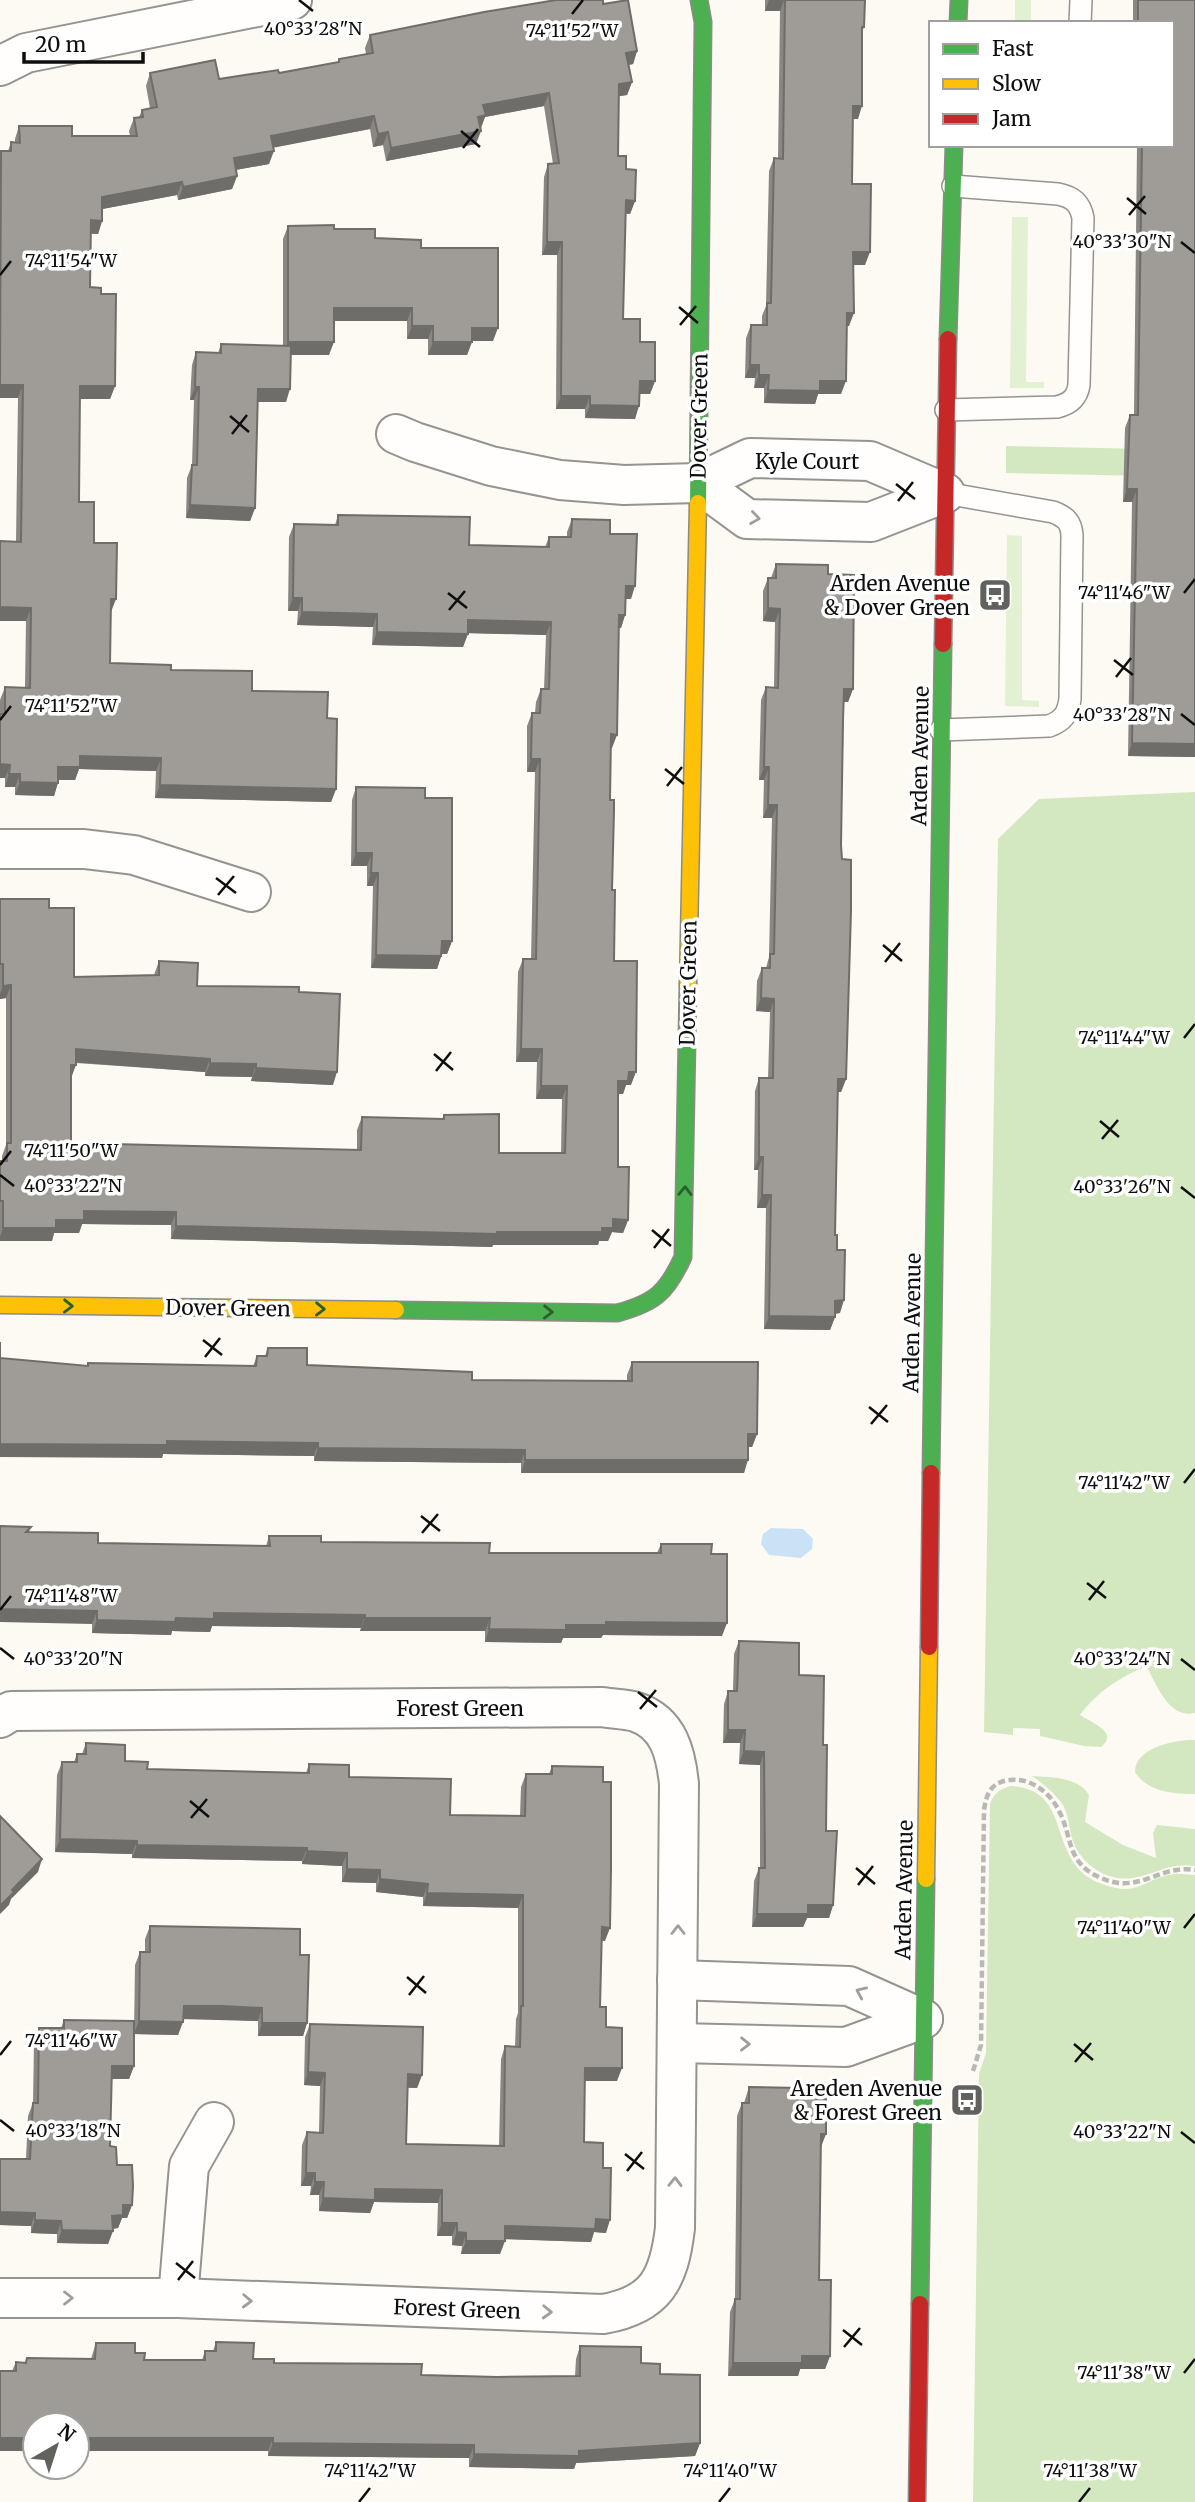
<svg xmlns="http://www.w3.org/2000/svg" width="1195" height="2502" font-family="Merriweather,serif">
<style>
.green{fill:#e3f1d3}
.forest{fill:#d3e8c0}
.water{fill:#cae2f5}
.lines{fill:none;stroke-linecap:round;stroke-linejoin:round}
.lane-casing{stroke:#959491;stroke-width:24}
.street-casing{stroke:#959491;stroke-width:42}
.fast-casing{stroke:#8c8b87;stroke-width:19}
.slow-casing{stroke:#8c8b87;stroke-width:19}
.jam-casing{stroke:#8c8b87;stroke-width:19}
.path{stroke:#b8b8b6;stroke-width:4.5;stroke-dasharray:7 3.5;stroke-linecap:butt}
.lane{stroke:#fffefd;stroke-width:21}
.street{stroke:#fffefd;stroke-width:38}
.fast{stroke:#4caf50;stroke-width:16}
.slow{stroke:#ffc107;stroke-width:16}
.jam{stroke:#c62828;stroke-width:16}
.wall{fill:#898683}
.shaded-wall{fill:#6f6d6a}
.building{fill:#9f9c98;stroke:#6f6d6a;stroke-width:2}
.oneway{stroke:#9f9e9d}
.oneway2{stroke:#2d5e2f}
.ticks{fill:none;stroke:#0e0e0e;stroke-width:2.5}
.labels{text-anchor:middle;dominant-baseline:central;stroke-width:7;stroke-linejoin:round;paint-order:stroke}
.street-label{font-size:21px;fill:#0e0e0e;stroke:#fff}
.poi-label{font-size:21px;fill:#0e0e0e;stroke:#fff;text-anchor:end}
.ticks-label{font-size:18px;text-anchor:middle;fill:#0e0e0e;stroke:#fff;stroke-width:7;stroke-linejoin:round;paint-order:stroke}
</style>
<rect width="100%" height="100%" fill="#fcfaf2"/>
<!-- green -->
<g class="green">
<rect x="1015" y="0" width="16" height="23"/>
<path d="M1012 217H1028L1026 382H1044V388H1010Z"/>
<path d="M1007 535 1022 536V700L1039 701V707L1005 706Z"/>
</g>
<!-- forest -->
<g class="forest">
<path d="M1006 446 1195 450V477L1006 473Z"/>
<path d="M1195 792V1713C1168 1719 1157 1684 1146 1666 1119 1678 1098 1691 1080 1715 1090 1722 1120 1732 1101 1747L1084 1746 1040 1736V1729L1013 1728V1735L984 1732 998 839 1039 799Z"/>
<path d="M1195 1740V1794C1174 1794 1147 1792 1135 1772 1134 1748 1176 1739 1195 1740Z"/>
<path d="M1032 1776C1050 1777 1079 1777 1089 1795L1085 1822 1123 1845 1156 1858 1153 1833 1157 1825 1195 1829V1866C1164 1861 1147 1882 1117 1878 1098 1875 1079 1859 1073 1841 1069 1829 1069 1817 1063 1805 1055 1793 1043 1784 1032 1776Z"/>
<path d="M1010 1786C1076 1788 1044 1864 1102 1884 1139 1898 1144 1878 1174 1874 1181 1873 1188 1875 1195 1875V2502H973L979 2074 986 2053 990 1804C994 1793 999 1790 1010 1786Z"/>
</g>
<!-- water -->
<path class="water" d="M771 1528 803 1529 813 1539 812 1549 801 1558 769 1555 761 1544 763 1534Z"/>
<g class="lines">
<defs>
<g id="lane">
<path d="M1080 23 1081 0"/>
<path d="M946 410 1057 407C1070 404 1077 398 1079 385L1083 218C1080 203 1073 197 1058 194L953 186"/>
<path d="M941 730 1049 726C1063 721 1068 714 1070 699L1072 535C1071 522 1066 517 1053 512L945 493"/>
</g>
<g id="street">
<path d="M0 66 26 53 292 0"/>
<path d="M396 434 415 442 491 466 560 480 624 485 698 483 750 458 870 461 945 493"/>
<path d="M698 483 747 519 871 522 945 493"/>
<path d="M0 849H84L134 855 251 892"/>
<path d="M0 1718 11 1711 602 1707C613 1709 626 1709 636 1712 669 1723 676 1754 679 1784L675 2228C669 2279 656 2305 603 2314L178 2298H0"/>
<path d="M677 1980 849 1986 923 2019"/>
<path d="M677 2043 846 2047 923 2019"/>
<path d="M178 2298 189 2166 214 2122"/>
</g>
<g id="fast">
<path d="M958 23 959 0"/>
<path d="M948 339 954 145"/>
<path d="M698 503 703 22 699 0"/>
<path d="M396 1310 617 1313C655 1303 667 1292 683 1257L688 984"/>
<path d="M931 1473 943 644"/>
<path d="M920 2304 926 1879"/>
</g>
<g id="slow">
<path d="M688 984 698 503"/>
<path d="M0 1305 396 1310"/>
<path d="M926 1879 929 1647"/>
</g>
<g id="jam">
<path d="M943 644 948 339"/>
<path d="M929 1647 931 1473"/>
<path d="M917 2502 920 2304"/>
</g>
</defs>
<!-- lane casing -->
<use href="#lane" class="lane-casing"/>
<!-- street casing -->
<use href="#street" class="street-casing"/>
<!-- fast casing -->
<use href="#fast" class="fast-casing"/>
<!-- slow casing -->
<use href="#slow" class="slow-casing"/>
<!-- jam casing -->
<use href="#jam" class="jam-casing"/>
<!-- path -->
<path class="path" d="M973 2071 981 2045 984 1810C986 1797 989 1785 1004 1781 1028 1775 1050 1791 1060 1813 1073 1839 1066 1863 1101 1878 1140 1895 1159 1864 1195 1870"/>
<!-- lane -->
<use href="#lane" class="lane"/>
<!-- street -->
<use href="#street" class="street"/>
<!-- fast -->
<use href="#fast" class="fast"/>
<!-- slow -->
<use href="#slow" class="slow"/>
<!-- jam -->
<use href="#jam" class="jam"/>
</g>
<!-- wall -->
<g class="wall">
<path d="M765 0H865L864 27 862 33 858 119H853L852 184 865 265H853L849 326H847L841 394H818L815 404 764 403V388H754L755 378H745L746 338 751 325H762V316L766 306 769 171 774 158 778 159 780 11H765Z"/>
<path d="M1133 0H1195V757L1128 756 1132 502H1123L1125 428 1130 415H1134L1137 145H1172V23H1133Z"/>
<path d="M603 4 637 51 633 64 629 65 632 82 627 95 619 96 618 156 626 169 635 201 630 214 625 213 623 319 640 342 655 381 650 394H640L635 419 585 418V409H556L557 255H542L544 177 548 164H553L544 106 485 117 480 128 476 144 386 161 383 145 373 147 370 129 273 147 269 164 236 170 237 176 232 189 178 200 177 195 102 209V221L98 234H91L90 287 101 294 115 386 110 399H80L79 502 94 543 111 612 110 663 171 670 252 691 327 718 336 789 331 802 155 798 156 771 79 769 75 780H58L54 796 15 795V787H5V778H0V700L5 687H25L26 621H0V541L16 542 18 398H0V154L1 151H8L11 142 15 143V139L19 126 72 136H130L129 131 134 118 139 117 142 110 150 108 146 86 150 73 219 79 279 73 338 62 339 59 366 54 365 48 370 35Z"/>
<path d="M288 226 334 229 421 248 493 341H472L467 355H428V339H407V321H334L329 355H291L286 402H258L255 508 250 521 186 518 187 478 192 465 194 400H190L192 365 196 352 218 353 221 344 283 346V239Z"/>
<path d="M338 515 469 545 545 547 549 537H567V532L572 519 610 534 631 599H626L625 615 621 628H619L612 748H611L610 800 614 961 631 1085H626L623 1094H618V1167L628 1220 623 1233 612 1232 608 1241H599L598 1245H493L492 1247 171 1239V1225L82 1224 79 1233H54L52 1241H0V1161H2V1156L6 1145V998L0 999V899L49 908 74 977 154 975 159 961 197 986 299 992 333 1085 251 1081 252 1077 205 1076V1072L76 1063 71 1078V1143L357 1150V1130L362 1117 442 1119 444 1115 499 1153H561L562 1099H536L537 1062H516L518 972 523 959H531L535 772H527V726L532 713H535L536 702 541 689H544L546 635 468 633 463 647 372 645 373 627 297 625 298 611H288L289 537 294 524 335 525Z"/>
<path d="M776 564 828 574 853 689 848 702H844L841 845 846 1079 841 1092H838L835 1235 840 1313 835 1314V1317L830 1330 764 1329 766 1208H757L758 1170H754L755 1091 759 1078H768L770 1012 756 1011 757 981 762 968H766L769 957 772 818H763L764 780H759L761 700 766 687 774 688 775 622 763 621V591L768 578H771Z"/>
<path d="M356 787 425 798 452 941 447 954H442L437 969 371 968 373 886H367V866H351L352 800Z"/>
<path d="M268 1348 307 1365 472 1380 627 1381V1375L632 1362 757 1434 752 1447H748L744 1473H521V1463L314 1461V1456L163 1454 162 1458 0 1358 87 1366 88 1363 253 1366 257 1356H265Z"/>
<path d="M0 1526 31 1527 29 1532 98 1543 266 1546 269 1536 321 1542 489 1553H657L661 1544 711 1554 722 1636 603 1635 601 1638H563L561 1643 485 1642V1631H360L361 1628 212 1626 210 1632 172 1631 171 1635 92 1633V1624Z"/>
<path d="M739 1641 799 1675 823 1745 826 1831 833 1905 829 1918H807L803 1927H752L754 1881 759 1868H760V1765L739 1764 740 1743H723L724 1704 728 1691H733L734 1654Z"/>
<path d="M86 1743 125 1761 147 1769 306 1773 309 1764 349 1777 450 1815 520 1816 521 1787 526 1774H549L552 1766 603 1782 605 1941 601 1940 600 2007 606 2027 617 2081H585L584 2142 603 2168 606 2233 594 2232 591 2242 505 2239 500 2254H461L462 2246 452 2245V2236H437L438 2203 374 2202 370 2213 319 2211V2195H310L311 2186H301L302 2145 307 2132H319L320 2086 304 2085 305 2037 310 2024 422 2075 417 2088H407L406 2144 499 2146 501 2059 505 2046 515 2047 516 2019 518 2013V1908L423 1906V1897L376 1892V1883L342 1882V1866L302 1864V1861L132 1858V1854L55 1852 57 1775 62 1762H74L77 1754H82Z"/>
<path d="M150 1926 300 1955 307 2023 303 2036H258V2021L216 2019H183L178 2035 134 2034 135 1965 140 1952H145V1939Z"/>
<path d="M64 2020 134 2066 129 2079H112L110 2146 132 2205 127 2218H122L118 2228 113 2229 108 2244 57 2243V2234L31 2233V2226L0 2225V2159H26L28 2116 33 2103 34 2041 39 2028H61Z"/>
<path d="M749 2087 800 2098 821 2147 819 2280 830 2356 825 2369H800L798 2376H728L730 2312 735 2299 737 2116 742 2103H744Z"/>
<path d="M216 2342 253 2359 274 2363 421 2375 497 2377 575 2376 576 2359 580 2346 641 2363 660 2374 700 2443 695 2456 576 2463 574 2469 469 2467V2458L268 2456V2451H77V2425H35V2451H0V2371H12L16 2362 25 2363 27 2358 91 2359 96 2343 135 2353 144 2360H202L205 2351H213Z"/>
</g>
<!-- shaded-wall -->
<g class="shaded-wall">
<path d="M769 0H784L780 11H765Z"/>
<path d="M637 51 633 64 622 66 626 53Z"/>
<path d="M632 82 627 95 614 97 619 84Z"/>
<path d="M549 93 544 106 485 117 481 128 474 130 483 105Z"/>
<path d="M853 106H862L858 119H848Z"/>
<path d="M374 116 370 129 267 149 271 136Z"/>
<path d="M481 131 476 144 386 161 391 148Z"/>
<path d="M388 132 383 145 373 147 378 134Z"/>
<path d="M274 151 269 164 229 171 234 158Z"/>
<path d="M237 176 232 189 178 200 183 187Z"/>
<path d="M182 182 177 195 97 210 102 197Z"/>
<path d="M626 200 635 201 630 214 621 213Z"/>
<path d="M91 220 102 221 98 234 86 233Z"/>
<path d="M547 242H562L557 255H542Z"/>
<path d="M853 252H870L865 265H848Z"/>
<path d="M334 308H412L407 321H329Z"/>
<path d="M847 313H854L849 326H842Z"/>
<path d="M412 326H433L428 339H407Z"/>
<path d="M472 328H498L493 341H467Z"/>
<path d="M288 342H334L329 355H283Z"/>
<path d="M433 342H472L467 355H428Z"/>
<path d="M750 365H759L755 378H745Z"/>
<path d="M759 375H769L764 388H754Z"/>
<path d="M640 381H655L650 394H635Z"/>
<path d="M820 381H846L841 394H818L815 404 764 403 768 390Z"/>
<path d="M0 385H23L18 398H0Z"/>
<path d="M80 386H115L110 399H76Z"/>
<path d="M195 387H199L194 400H190Z"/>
<path d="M258 389H290L286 402H254Z"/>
<path d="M561 396H590L585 409H556Z"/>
<path d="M590 405 639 406 635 419 585 418Z"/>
<path d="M1127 489H1137L1132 502H1123Z"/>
<path d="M190 505 255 508 250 521 186 518Z"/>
<path d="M626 586H635L631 599H621Z"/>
<path d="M293 598H302L298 611H288Z"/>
<path d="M111 599H116L111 612H106Z"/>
<path d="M0 607 31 608 26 621H0Z"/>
<path d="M768 608 780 609 775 622 763 621Z"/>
<path d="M302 612 377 614 373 627 297 625Z"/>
<path d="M619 615H625L621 628H614Z"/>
<path d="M468 620 551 622 546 635 463 633Z"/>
<path d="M377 632 468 634 463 647 372 645Z"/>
<path d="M844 689H853L848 702H839Z"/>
<path d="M611 734 617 735 612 748 606 747Z"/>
<path d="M1132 743 1195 744V757L1128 756Z"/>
<path d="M80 756 161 758 156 771 79 769 75 780H54L58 767Z"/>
<path d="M531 759H540L535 772H527Z"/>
<path d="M0 764 10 765 5 778H0Z"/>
<path d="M764 767H769L764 780H759Z"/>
<path d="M9 774H20L15 787H5Z"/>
<path d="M20 782 58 783 54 796 15 795Z"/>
<path d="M160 785 336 789 331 802 155 798Z"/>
<path d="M768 805H777L772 818H763Z"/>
<path d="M356 853H372L367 866H351Z"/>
<path d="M371 873H378L373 886H367Z"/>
<path d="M442 941H452L447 954H437Z"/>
<path d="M376 955 441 956 437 969 371 968Z"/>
<path d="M11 985 6 998 0 999V994L3 986Z"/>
<path d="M761 998 774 999 770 1012 756 1011Z"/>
<path d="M76 1049 210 1059 205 1072 72 1062Z"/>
<path d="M521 1049H542L537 1062H516Z"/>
<path d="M210 1063 256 1064 252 1077 205 1076Z"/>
<path d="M71 1065H76L71 1078Z"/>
<path d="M256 1068 337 1072 333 1085 251 1081Z"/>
<path d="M629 1072H636L631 1085H626L623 1094H614L618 1081Z"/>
<path d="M838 1079H846L841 1092H834Z"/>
<path d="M541 1086H567L562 1099H536Z"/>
<path d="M759 1157H763L758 1170H754Z"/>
<path d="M762 1195H771L766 1208H757Z"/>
<path d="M84 1211 176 1212 171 1225 82 1224 79 1233H54L52 1241H0V1237L3 1228 56 1220Z"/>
<path d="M613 1219 628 1220 623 1233 612 1232 608 1241H599L598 1245H493L492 1247 171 1239 176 1226 497 1232 602 1228Z"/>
<path d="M844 1300 840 1313 830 1314 835 1301Z"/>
<path d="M769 1316 835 1317 830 1330 764 1329Z"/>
<path d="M748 1434H757L752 1447H744Z"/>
<path d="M167 1441 318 1443 314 1456 163 1454 162 1458 0 1457V1444Z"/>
<path d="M318 1448 525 1450 521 1463 314 1461Z"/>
<path d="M525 1460H748L744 1473H521Z"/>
<path d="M0 1609 97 1611 92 1624 0 1622Z"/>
<path d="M214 1613 365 1615 361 1628 212 1626 210 1632 172 1631 171 1635 92 1633 97 1620 176 1618Z"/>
<path d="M365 1618H490L485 1631H360Z"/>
<path d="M606 1622 727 1623 722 1636 603 1635 601 1638H563L561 1643 485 1642 489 1629 566 1625Z"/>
<path d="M728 1730H745L740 1743H723Z"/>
<path d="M744 1751 764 1752 760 1765 739 1764Z"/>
<path d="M60 1839 137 1841 132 1854 55 1852Z"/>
<path d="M137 1845 307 1848 302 1861 132 1858Z"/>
<path d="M307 1851 347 1853 342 1866 302 1864Z"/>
<path d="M42 1859 38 1872 11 1899 9 1905 0 1914V1906L12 1890Z"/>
<path d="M347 1869 380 1870 376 1883 342 1882Z"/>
<path d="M380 1879 428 1884 423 1897 376 1892Z"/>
<path d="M427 1893 523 1895 518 1908 423 1906Z"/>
<path d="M808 1905H833L829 1918H807L803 1927H752L757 1914Z"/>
<path d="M602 1927 610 1928 605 1941 597 1940Z"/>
<path d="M184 2006 262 2008 258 2021 179 2019Z"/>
<path d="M139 2021 183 2022 178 2035 134 2034Z"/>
<path d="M262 2023H307L303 2036H258Z"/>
<path d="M112 2066H134L129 2079H107Z"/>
<path d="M585 2068H622L617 2081H580Z"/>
<path d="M308 2072 325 2073 320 2086 304 2085Z"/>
<path d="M408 2074 422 2075 417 2088 403 2087Z"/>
<path d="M821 2134H826L821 2147H816Z"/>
<path d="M306 2173H315L311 2186H301Z"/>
<path d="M315 2182H324L319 2195H310Z"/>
<path d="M375 2189 442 2190 438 2203 374 2202 370 2213 319 2211 323 2198Z"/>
<path d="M123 2205H132L127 2218H122L118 2228 108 2229 112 2216Z"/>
<path d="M0 2212 35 2213 31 2226 0 2225Z"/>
<path d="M596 2219 610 2220 606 2233 594 2232 591 2242 500 2239 505 2226Z"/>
<path d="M35 2220 61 2221 57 2234 31 2233Z"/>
<path d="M442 2223H457L452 2236H437Z"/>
<path d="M62 2230 113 2231 108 2244 57 2243Z"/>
<path d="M457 2232 466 2233 462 2246 452 2245Z"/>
<path d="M466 2241H505L500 2254H461Z"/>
<path d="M802 2356H830L825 2369H800L798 2376H728L733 2363Z"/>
<rect x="0" y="2438" width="35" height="13"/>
<path d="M77 2438H273L268 2451H77Z"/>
<path d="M273 2443 474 2445 469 2458 268 2456Z"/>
<path d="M700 2443 695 2456 576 2463 574 2469 469 2467 474 2454 579 2451Z"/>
</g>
<!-- building -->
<g class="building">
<path d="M556 0H603V4L628 0 637 51 626 53 632 82 619 84 618 156H626V169L636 170 635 201 626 200 623 319H640V342H655V381H640L639 406 590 405V396H561L562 242H547L548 164 559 163 549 93 483 105 486 115 478 117 481 131 391 148 388 132 378 134 374 116 271 136 274 151 234 158 237 176 183 187 182 182 102 197V221L91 220 90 287 101 288V294H116L115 386H80L79 502H94V543H117L116 599H111L110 663 171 665V670L252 671V691L328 692 327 718 337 719 336 789 160 785 161 758 80 756V767H58V783L20 782V774H9L10 765 0 764V714H5V687L30 688 31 608 0 607V541L21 542 23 385H0L1 151H11V142L20 143 19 126H72V136H137L134 118 143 117 142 110 157 107 150 73 215 60 219 79 278 70 279 73 339 62V59L373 53 370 35 484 12Z"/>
<path d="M785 0H865L864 27H862V106H853L852 184H871L870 252H853L854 313H847L846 381H820V391L768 390 769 375H759V365H750L751 325H767V303H771L774 158 783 159Z"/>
<path d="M1138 0H1195V744L1132 743 1137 489H1127L1130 415H1138L1142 145H1172V23H1138Z"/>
<path d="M334 225V229H375V238L421 240V248H498V328H472V342H433V326H412V308H334V342H288V226Z"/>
<path d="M221 344 291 346 290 389H258L255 508 190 505 192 465H197L199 387H195L196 352 221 353Z"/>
<path d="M338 515 470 517 469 545 549 547V537H571L572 519 610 520V534H637L635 586H626L625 615H619L617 735 611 734 610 800H614V811L612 890H615L614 961H637L636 1072H629L628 1081H618V1167H629L628 1220 613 1219V1228H602V1232H497V1234L176 1226V1212L84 1211V1220H56V1228H3V1201H0V1161H7V1143H11V985L3 986V964H0V899H49V908H74V977L159 975V961L198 963 197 986 299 987V992L340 994 337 1072 256 1068V1064L210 1063V1059L76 1049V1065H71V1143L361 1150 362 1117 444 1119V1115L499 1114V1153H565L567 1086H541L542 1049H521L523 959H536L540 759H531L532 713H540L541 689H549L551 622 468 620V634L377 632V614L302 612V598H293L294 524 338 525Z"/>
<path d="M776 564 828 565V574L854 575 853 689H844L843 720 841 845 842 859 851 860V911L846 1079H838L835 1235H837V1250H845L844 1300 835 1301V1317L769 1316 771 1195H762L763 1157H759V1078H773L774 999 761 998 762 968H770V954H774L777 805H768L769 767H764L766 687 778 688 780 609 768 608V578H776Z"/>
<path d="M356 787 425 788V798H452V941H442L441 956 376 955 378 873H371L372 853H356Z"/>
<path d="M0 1342V1358L88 1366V1363L256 1366 257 1356H267L268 1348H307V1365L472 1372V1380L632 1381V1362H758L757 1434H748V1460H525V1450L318 1448V1443L167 1441V1445L0 1444Z"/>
<path d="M0 1526 31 1527 26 1532 98 1533V1543L270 1546 269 1536H321V1542L490 1543 489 1553H661V1544H712L711 1554H727V1623L606 1622V1625H566V1630L489 1629 490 1618H365V1615L214 1613V1619L176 1618 175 1622 97 1620V1611L0 1609Z"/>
<path d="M739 1641 799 1643V1675L824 1676 823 1745H827L826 1831H837L833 1905H808V1914H757L759 1868H765L764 1752 744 1751 745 1730H728V1691H737Z"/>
<path d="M86 1743 125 1745V1761L148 1762 147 1769 309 1773V1764L349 1765V1777L451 1779 450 1815 525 1816 526 1774H552V1766L603 1767V1782H611V1869L610 1928 602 1927 600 2007H606V2027L622 2028V2068H585L584 2142 603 2143V2168H611L610 2220 596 2219 595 2229 505 2226V2241H466V2233L457 2232V2223H442V2190L375 2189V2200L323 2198 324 2182H315V2173H306L307 2132 323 2133 325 2073 308 2072 310 2024 423 2027 422 2075 408 2074 406 2144 504 2146 505 2046 520 2047 521 2006H523V1895L427 1893 428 1884 380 1879V1870L347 1869V1853L307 1851V1848L137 1845V1841L60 1839 62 1762H77V1754H86Z"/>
<path d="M0 1816 42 1859 12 1890 14 1892 0 1906Z"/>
<path d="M150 1926 300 1929V1955H309L307 2023H262V2008L221 2006H184L183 2022 139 2021 140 1952H150Z"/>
<path d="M64 2020 134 2021V2066H112L110 2146 116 2147 117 2165H132L133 2186 132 2205H123V2215L112 2216 113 2231 62 2230 61 2221 35 2220V2213L0 2212V2159H30L33 2103H38L39 2028H64Z"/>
<path d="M749 2087 801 2088 800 2098 826 2099V2134H821L819 2280H831L830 2356H802V2363H733L735 2299H740L742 2103H749Z"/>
<path d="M216 2342 254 2343 253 2359H274V2363L422 2364 421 2375 497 2377 580 2376V2346L641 2347V2363L660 2364V2374L700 2375V2443L579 2451V2456L474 2454V2445L273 2443V2438H77V2425H35V2438H0V2371H16V2362L26 2363 27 2358 95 2359 96 2343H135V2353H145L144 2360H205V2351H216Z"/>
</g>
<!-- one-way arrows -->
<defs><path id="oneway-chevron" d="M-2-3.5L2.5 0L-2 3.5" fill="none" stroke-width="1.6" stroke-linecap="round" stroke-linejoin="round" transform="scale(1.75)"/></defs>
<g class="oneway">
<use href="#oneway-chevron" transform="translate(755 518) rotate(8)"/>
<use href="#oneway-chevron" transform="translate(678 1930) rotate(-90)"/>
<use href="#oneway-chevron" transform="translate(861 1992) rotate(-156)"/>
<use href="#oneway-chevron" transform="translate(745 2044) rotate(1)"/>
<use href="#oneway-chevron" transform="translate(675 2182) rotate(-89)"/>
<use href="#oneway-chevron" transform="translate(68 2298)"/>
<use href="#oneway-chevron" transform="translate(247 2301) rotate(2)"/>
<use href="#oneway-chevron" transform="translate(547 2312) rotate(2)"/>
</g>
<g class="oneway2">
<use href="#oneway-chevron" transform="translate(685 1191) rotate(-89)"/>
<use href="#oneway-chevron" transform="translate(68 1306) rotate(1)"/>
<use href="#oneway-chevron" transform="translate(320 1309) rotate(1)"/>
<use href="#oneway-chevron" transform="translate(548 1312) rotate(1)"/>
</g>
<!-- ticks -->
<path class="ticks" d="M299 0 313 11M572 14 583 0M461 131 480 147M463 148 478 129M1127 198 1146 214M1129 215 1145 196M1181 242 1195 253M0 275 11 261M679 307 698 323M680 325 696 306M230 416 249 432M232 434 247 415M896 484 915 499M898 501 913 482M448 593 467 608M1184 593 1195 579M449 610 465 591M1114 660 1133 675M1116 677 1131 658M1181 714 1195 725M0 720 11 706M665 769 684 784M667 786 682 767M216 878 236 893M218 895 234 876M883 945 902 961M885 962 900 943M1184 1038 1195 1024M434 1054 453 1070M436 1071 451 1052M1100 1121 1119 1137M1102 1139 1118 1120M0 1165 11 1151M0 1175 14 1186M1181 1187 1195 1198M652 1230 671 1246M654 1248 669 1229M203 1340 222 1355M205 1357 220 1338M869 1407 888 1422M871 1424 887 1405M1184 1483 1195 1469M421 1516 440 1531M422 1533 438 1514M1087 1583 1106 1598M1089 1600 1104 1581M0 1610 11 1596M0 1648 14 1659M1181 1659 1195 1670M638 1692 657 1707M640 1709 656 1690M190 1801 209 1817M191 1818 207 1799M856 1868 875 1884M858 1885 873 1866M1184 1928 1195 1914M407 1977 426 1993M409 1995 424 1976M1074 2044 1093 2060M0 2055 11 2041M1075 2062 1091 2043M0 2120 14 2131M1181 2132 1195 2143M625 2154 644 2169M627 2171 642 2152M176 2263 195 2278M178 2280 193 2261M843 2330 862 2345M844 2347 860 2328M1184 2373 1195 2359M359 2502 370 2488M719 2502 730 2488M1079 2502 1090 2488"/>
<!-- icons -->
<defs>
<symbol id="bus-square" viewBox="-11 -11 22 22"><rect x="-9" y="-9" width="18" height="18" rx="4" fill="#61615e" stroke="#fff"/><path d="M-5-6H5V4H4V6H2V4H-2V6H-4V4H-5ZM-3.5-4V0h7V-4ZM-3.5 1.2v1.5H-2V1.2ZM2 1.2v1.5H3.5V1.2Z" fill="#fff"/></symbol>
</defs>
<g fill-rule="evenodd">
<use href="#bus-square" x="976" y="576" width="38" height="38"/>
<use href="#bus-square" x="948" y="2081" width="38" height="38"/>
</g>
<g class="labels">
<!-- street labels -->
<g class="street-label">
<text transform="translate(699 416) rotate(-89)">Dover Green</text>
<text x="807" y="461">Kyle Court</text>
<text transform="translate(920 756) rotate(-89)">Arden Avenue</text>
<text transform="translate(688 983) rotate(-89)">Dover Green</text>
<text transform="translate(228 1308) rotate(1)">Dover Green</text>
<text transform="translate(912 1323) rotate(-89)">Arden Avenue</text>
<text x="460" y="1708">Forest Green</text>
<text transform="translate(904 1890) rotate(-89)">Arden Avenue</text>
<text transform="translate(457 2309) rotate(2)">Forest Green</text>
</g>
<!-- poi labels -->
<g class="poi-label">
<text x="970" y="583">Arden Avenue<tspan x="970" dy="24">&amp; Dover Green</tspan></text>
<text x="942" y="2088">Areden Avenue<tspan x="942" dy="24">&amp; Forest Green</tspan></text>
</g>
</g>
<g class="ticks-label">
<text x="313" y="35">40°33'28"N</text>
<text x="572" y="37">74°11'52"W</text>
<text x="1122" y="248">40°33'30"N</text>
<text x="71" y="267">74°11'54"W</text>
<text x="1124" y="599">74°11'46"W</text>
<text x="71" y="712">74°11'52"W</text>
<text x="1122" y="721">40°33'28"N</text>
<text x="1124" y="1044">74°11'44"W</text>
<text x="71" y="1157">74°11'50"W</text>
<text x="73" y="1192">40°33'22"N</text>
<text x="1122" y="1193">40°33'26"N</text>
<text x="1124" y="1489">74°11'42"W</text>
<text x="71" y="1602">74°11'48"W</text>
<text x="73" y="1665">40°33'20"N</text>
<text x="1122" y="1665">40°33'24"N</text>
<text x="1124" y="1934">74°11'40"W</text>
<text x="71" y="2047">74°11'46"W</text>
<text x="73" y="2137">40°33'18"N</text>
<text x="1122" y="2138">40°33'22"N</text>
<text x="1124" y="2379">74°11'38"W</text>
<text x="370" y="2477">74°11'42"W</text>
<text x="730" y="2477">74°11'40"W</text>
<text x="1090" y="2477">74°11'38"W</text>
</g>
<!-- legend -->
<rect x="929" y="21" width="245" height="126" fill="#ffffff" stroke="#9f9f9f" stroke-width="2"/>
<rect x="943" y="44" width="35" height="10" fill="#4caf50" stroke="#9f9f9f" stroke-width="2"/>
<text x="992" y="56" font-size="21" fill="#0e0e0e">Fast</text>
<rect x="943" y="79" width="35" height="10" fill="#ffc107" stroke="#9f9f9f" stroke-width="2"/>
<text x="992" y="91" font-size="21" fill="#0e0e0e">Slow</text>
<rect x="943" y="114" width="35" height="10" fill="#c62828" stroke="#9f9f9f" stroke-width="2"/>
<text x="992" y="126" font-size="21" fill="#0e0e0e">Jam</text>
<!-- north arrow -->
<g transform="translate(56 2446) rotate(39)"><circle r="33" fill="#ffffff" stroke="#9f9f9f" stroke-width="2"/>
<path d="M0-5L12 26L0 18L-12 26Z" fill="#61615e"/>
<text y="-10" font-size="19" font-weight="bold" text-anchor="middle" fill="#0e0e0e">N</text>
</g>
<!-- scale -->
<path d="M24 52v10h119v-10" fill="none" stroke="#0e0e0e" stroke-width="3.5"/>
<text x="35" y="52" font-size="21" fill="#0e0e0e" stroke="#ffffff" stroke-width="5" paint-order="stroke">20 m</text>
</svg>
